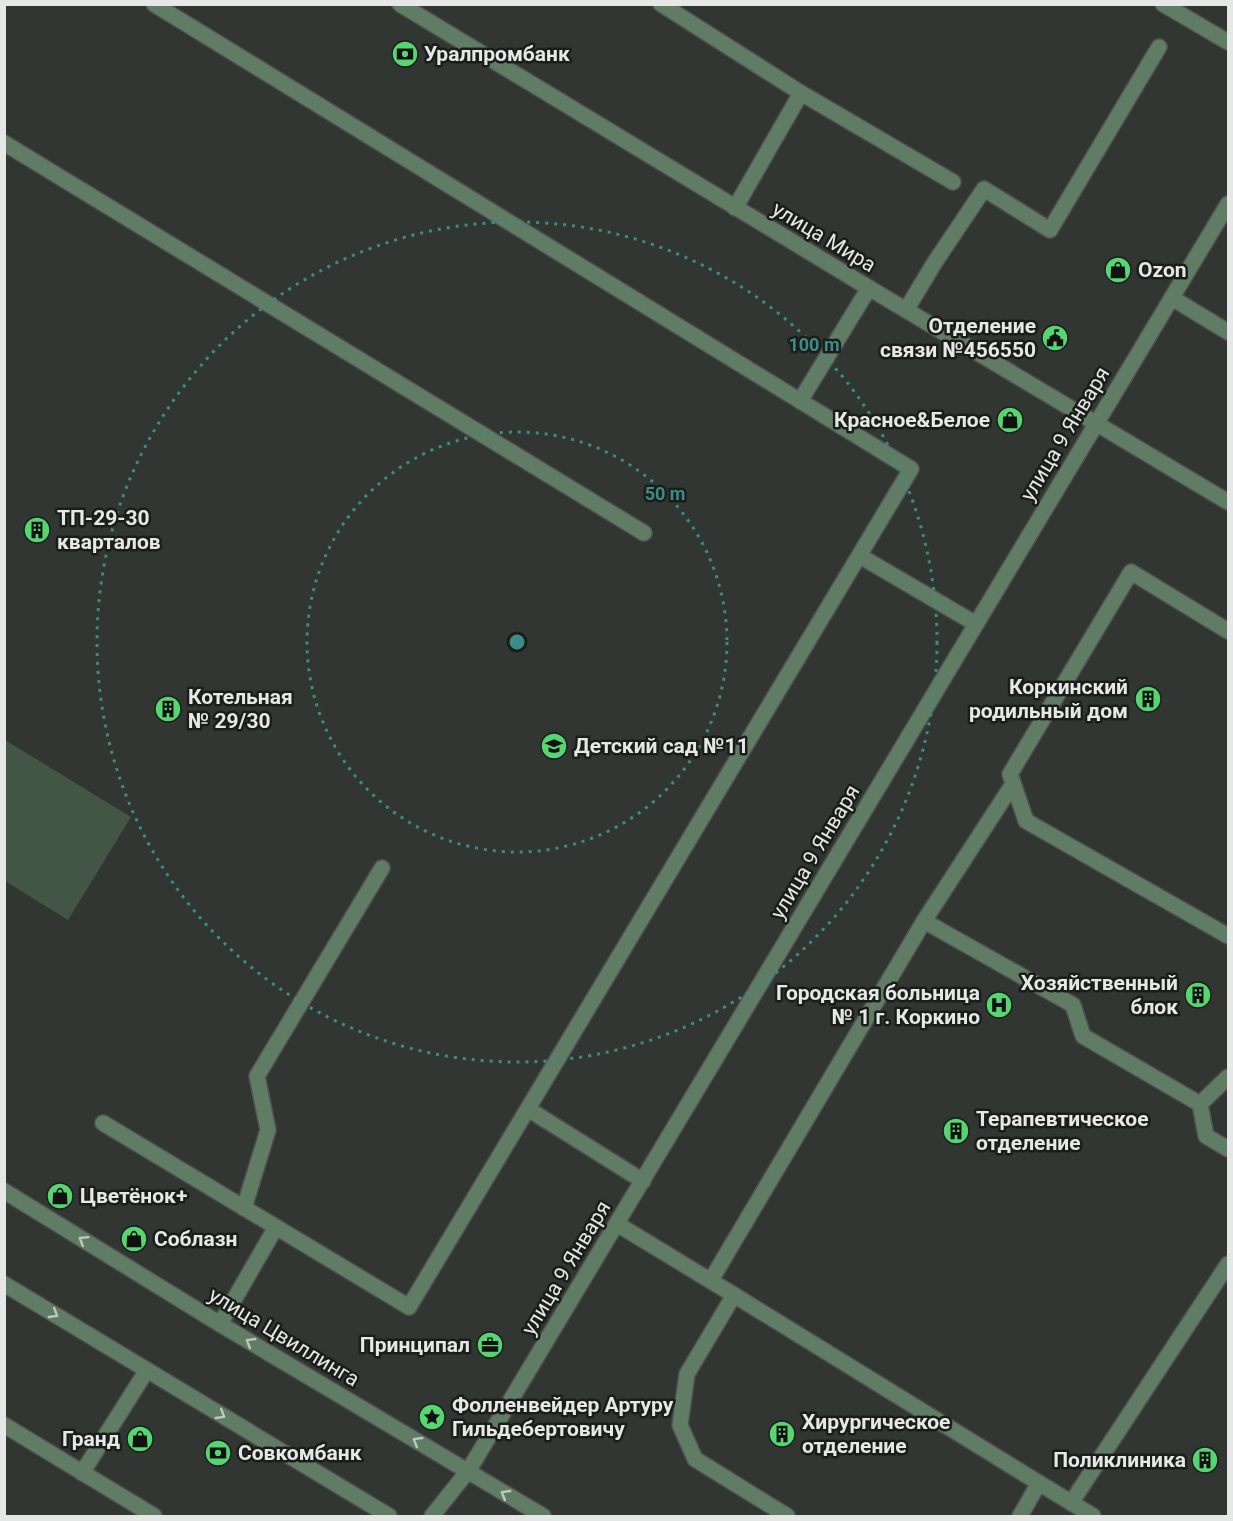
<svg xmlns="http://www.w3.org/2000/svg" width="1233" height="1521" font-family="Roboto,sans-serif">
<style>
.green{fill:#435545}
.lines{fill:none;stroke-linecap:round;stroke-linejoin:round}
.minor-casing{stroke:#4e524f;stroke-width:18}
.minor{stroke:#617c64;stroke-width:15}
.oneway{stroke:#bdc8bf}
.ring{fill:none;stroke:#3a8d86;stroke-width:3;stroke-dasharray:3 6}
.labels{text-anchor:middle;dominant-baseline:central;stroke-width:5;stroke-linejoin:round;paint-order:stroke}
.poi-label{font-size:21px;font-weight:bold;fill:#e5e8e6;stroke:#1b1d1b;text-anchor:start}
.street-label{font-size:21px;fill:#e5e8e6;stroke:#1b1d1b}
.centre{fill:#3a8d86;stroke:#1b1d1b;stroke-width:3}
.ring-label{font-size:18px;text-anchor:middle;font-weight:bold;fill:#3a8d86;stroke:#1b1d1b;stroke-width:5;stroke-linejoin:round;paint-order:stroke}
</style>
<rect width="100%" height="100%" fill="#313632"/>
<!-- green -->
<path class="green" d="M5 740 131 817 68 920 5 881Z"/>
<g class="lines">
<defs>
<g id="minor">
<path d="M400 4 869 288 1228 502"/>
<path d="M661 4 801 93 735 208"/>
<path d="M1163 4 1228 42"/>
<path d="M801 93 953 182"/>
<path d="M4 143 644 533"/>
<path d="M1172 298 1228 332"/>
<path d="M906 310 935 262 984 189 1050 230 1159 47"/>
<path d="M800 401 869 288"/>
<path d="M860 556 976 624"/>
<path d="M1228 631 1131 572 1010 774 1026 821 1228 936"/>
<path d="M924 921 1013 784"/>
<path d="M1200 1104 1228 1077"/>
<path d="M528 1109 643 1181"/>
<path d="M103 1123 409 1307 911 469 154 4"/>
<path d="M4 1191 220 1324 543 1516"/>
<path d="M244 1208 268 1130 257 1076 382 868"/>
<path d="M617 1224 734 1295 687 1374 680 1425 695 1459 787 1516"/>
<path d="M711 1280 924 921 1073 1005 1083 1036 1200 1104 1206 1136 1228 1149"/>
<path d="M4 1284 389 1516"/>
<path d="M734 1295 1039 1483"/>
<path d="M220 1324 276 1227"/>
<path d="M4 1425 154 1516"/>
<path d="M82 1473 147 1370"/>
<path d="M1071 1503 1228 1264"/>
<path d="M432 1516 468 1471 476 1458 1228 204"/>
<path d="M1020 1516 1039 1483 1093 1516"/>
</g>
</defs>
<!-- minor casing -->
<use href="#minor" class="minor-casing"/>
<!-- minor -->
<use href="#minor" class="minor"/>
</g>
<!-- one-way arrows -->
<defs><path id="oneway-chevron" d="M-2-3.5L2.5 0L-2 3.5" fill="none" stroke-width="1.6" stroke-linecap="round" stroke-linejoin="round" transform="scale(1.5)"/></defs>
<g class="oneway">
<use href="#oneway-chevron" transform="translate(83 1240) rotate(-148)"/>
<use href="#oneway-chevron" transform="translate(54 1314) rotate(31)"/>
<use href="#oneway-chevron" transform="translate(250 1342) rotate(-149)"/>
<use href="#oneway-chevron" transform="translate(221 1415) rotate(31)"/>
<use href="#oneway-chevron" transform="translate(417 1441) rotate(-149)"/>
<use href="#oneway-chevron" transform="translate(505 1494) rotate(-149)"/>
</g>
<!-- distance rings -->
<g class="ring">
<circle cx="517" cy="642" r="210"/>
<circle cx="517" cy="642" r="420"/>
</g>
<!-- icons -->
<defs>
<symbol id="bank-disc" viewBox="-11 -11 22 22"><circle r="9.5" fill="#55d671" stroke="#1b1d1b"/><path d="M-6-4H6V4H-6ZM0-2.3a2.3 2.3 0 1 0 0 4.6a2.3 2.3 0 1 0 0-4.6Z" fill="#111"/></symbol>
<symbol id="shop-disc" viewBox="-11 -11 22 22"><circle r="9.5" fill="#55d671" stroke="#1b1d1b"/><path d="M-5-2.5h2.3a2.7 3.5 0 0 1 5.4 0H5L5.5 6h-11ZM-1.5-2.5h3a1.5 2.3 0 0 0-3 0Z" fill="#111"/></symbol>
<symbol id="civic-disc" viewBox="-11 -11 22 22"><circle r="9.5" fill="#55d671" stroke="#1b1d1b"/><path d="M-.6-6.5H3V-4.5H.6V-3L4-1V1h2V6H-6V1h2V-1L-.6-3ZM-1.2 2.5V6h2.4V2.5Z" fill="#111"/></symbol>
<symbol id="building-disc" viewBox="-11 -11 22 22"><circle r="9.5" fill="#55d671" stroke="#1b1d1b"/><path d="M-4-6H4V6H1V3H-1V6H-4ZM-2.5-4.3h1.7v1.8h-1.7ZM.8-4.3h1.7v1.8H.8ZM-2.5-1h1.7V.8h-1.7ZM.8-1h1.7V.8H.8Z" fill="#111"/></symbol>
<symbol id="school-disc" viewBox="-11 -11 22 22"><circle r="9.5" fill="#55d671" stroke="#1b1d1b"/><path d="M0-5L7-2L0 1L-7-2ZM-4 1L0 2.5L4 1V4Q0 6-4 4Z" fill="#111"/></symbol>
<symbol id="hospital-disc" viewBox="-11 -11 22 22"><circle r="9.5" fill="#55d671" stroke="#1b1d1b"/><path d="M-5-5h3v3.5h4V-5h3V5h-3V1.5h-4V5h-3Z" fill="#111"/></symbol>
<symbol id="office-disc" viewBox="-11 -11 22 22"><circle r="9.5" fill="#55d671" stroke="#1b1d1b"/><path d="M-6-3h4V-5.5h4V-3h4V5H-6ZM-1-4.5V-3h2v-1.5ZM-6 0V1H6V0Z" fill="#111"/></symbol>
<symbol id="sight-disc" viewBox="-11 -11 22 22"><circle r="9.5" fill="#55d671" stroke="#1b1d1b"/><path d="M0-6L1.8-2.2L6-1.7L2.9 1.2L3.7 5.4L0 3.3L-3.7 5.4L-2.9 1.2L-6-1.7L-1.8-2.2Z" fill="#111"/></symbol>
</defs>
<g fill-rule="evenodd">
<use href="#bank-disc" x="390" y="39" width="30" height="30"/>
<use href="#shop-disc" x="1103" y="255" width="30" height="30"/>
<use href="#civic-disc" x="1040" y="323" width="30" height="30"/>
<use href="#shop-disc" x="995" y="405" width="30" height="30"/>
<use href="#building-disc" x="22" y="515" width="30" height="30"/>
<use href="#building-disc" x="1133" y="684" width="30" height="30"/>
<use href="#building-disc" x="153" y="694" width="30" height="30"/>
<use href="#school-disc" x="539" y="731" width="30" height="30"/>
<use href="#building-disc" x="1183" y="980" width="30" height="30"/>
<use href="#hospital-disc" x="984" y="990" width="30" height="30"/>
<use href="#building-disc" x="941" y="1116" width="30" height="30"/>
<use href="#shop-disc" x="45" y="1181" width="30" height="30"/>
<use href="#shop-disc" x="119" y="1224" width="30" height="30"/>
<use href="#office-disc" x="475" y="1330" width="30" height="30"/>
<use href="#sight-disc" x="417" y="1402" width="30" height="30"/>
<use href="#building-disc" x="767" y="1419" width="30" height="30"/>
<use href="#shop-disc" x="125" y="1424" width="30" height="30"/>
<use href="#bank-disc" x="203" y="1438" width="30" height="30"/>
<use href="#building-disc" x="1190" y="1445" width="30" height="30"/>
</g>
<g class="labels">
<!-- poi labels -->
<g class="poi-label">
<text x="424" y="54">Уралпромбанк</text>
<text x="1138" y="270">Ozon</text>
<text x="1036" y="326" text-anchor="end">Отделение<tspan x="1036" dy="24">связи №456550</tspan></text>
<text x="990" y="420" text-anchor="end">Красное&amp;Белое</text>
<text x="57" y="518">ТП-29-30<tspan x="57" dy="24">кварталов</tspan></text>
<text x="1128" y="687" text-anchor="end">Коркинский<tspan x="1128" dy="24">родильный дом</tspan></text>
<text x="188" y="697">Котельная<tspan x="188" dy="24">№ 29/30</tspan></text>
<text x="574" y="746">Детский сад №11</text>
<text x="1178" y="983" text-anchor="end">Хозяйственный<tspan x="1178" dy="24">блок</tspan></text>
<text x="980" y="993" text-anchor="end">Городская больница<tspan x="980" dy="24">№ 1 г. Коркино</tspan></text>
<text x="976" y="1119">Терапевтическое<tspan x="976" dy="24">отделение</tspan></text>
<text x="80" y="1196">Цветёнок+</text>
<text x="154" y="1239">Соблазн</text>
<text x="470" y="1345" text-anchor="end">Принципал</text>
<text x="452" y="1405">Фолленвейдер Артуру<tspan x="452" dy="24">Гильдебертовичу</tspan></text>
<text x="802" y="1422">Хирургическое<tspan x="802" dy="24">отделение</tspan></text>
<text x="120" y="1439" text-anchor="end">Гранд</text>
<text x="238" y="1453">Совкомбанк</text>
<text x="1186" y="1460" text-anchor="end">Поликлиника</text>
</g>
<!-- street labels -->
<g class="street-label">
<text transform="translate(824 237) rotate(31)">улица Мира</text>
<text transform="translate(1065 434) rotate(-59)">улица 9 Января</text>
<text transform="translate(815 852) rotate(-59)">улица 9 Января</text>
<text transform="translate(566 1268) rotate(-59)">улица 9 Января</text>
<text transform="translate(284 1337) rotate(31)">улица Цвиллинга</text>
</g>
</g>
<circle cx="517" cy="642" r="9" class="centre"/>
<g class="ring-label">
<text x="814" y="351">100 m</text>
<text x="665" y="500">50 m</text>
</g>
<!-- border -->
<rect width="1233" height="1521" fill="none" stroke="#e5e8e6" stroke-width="12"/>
</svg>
